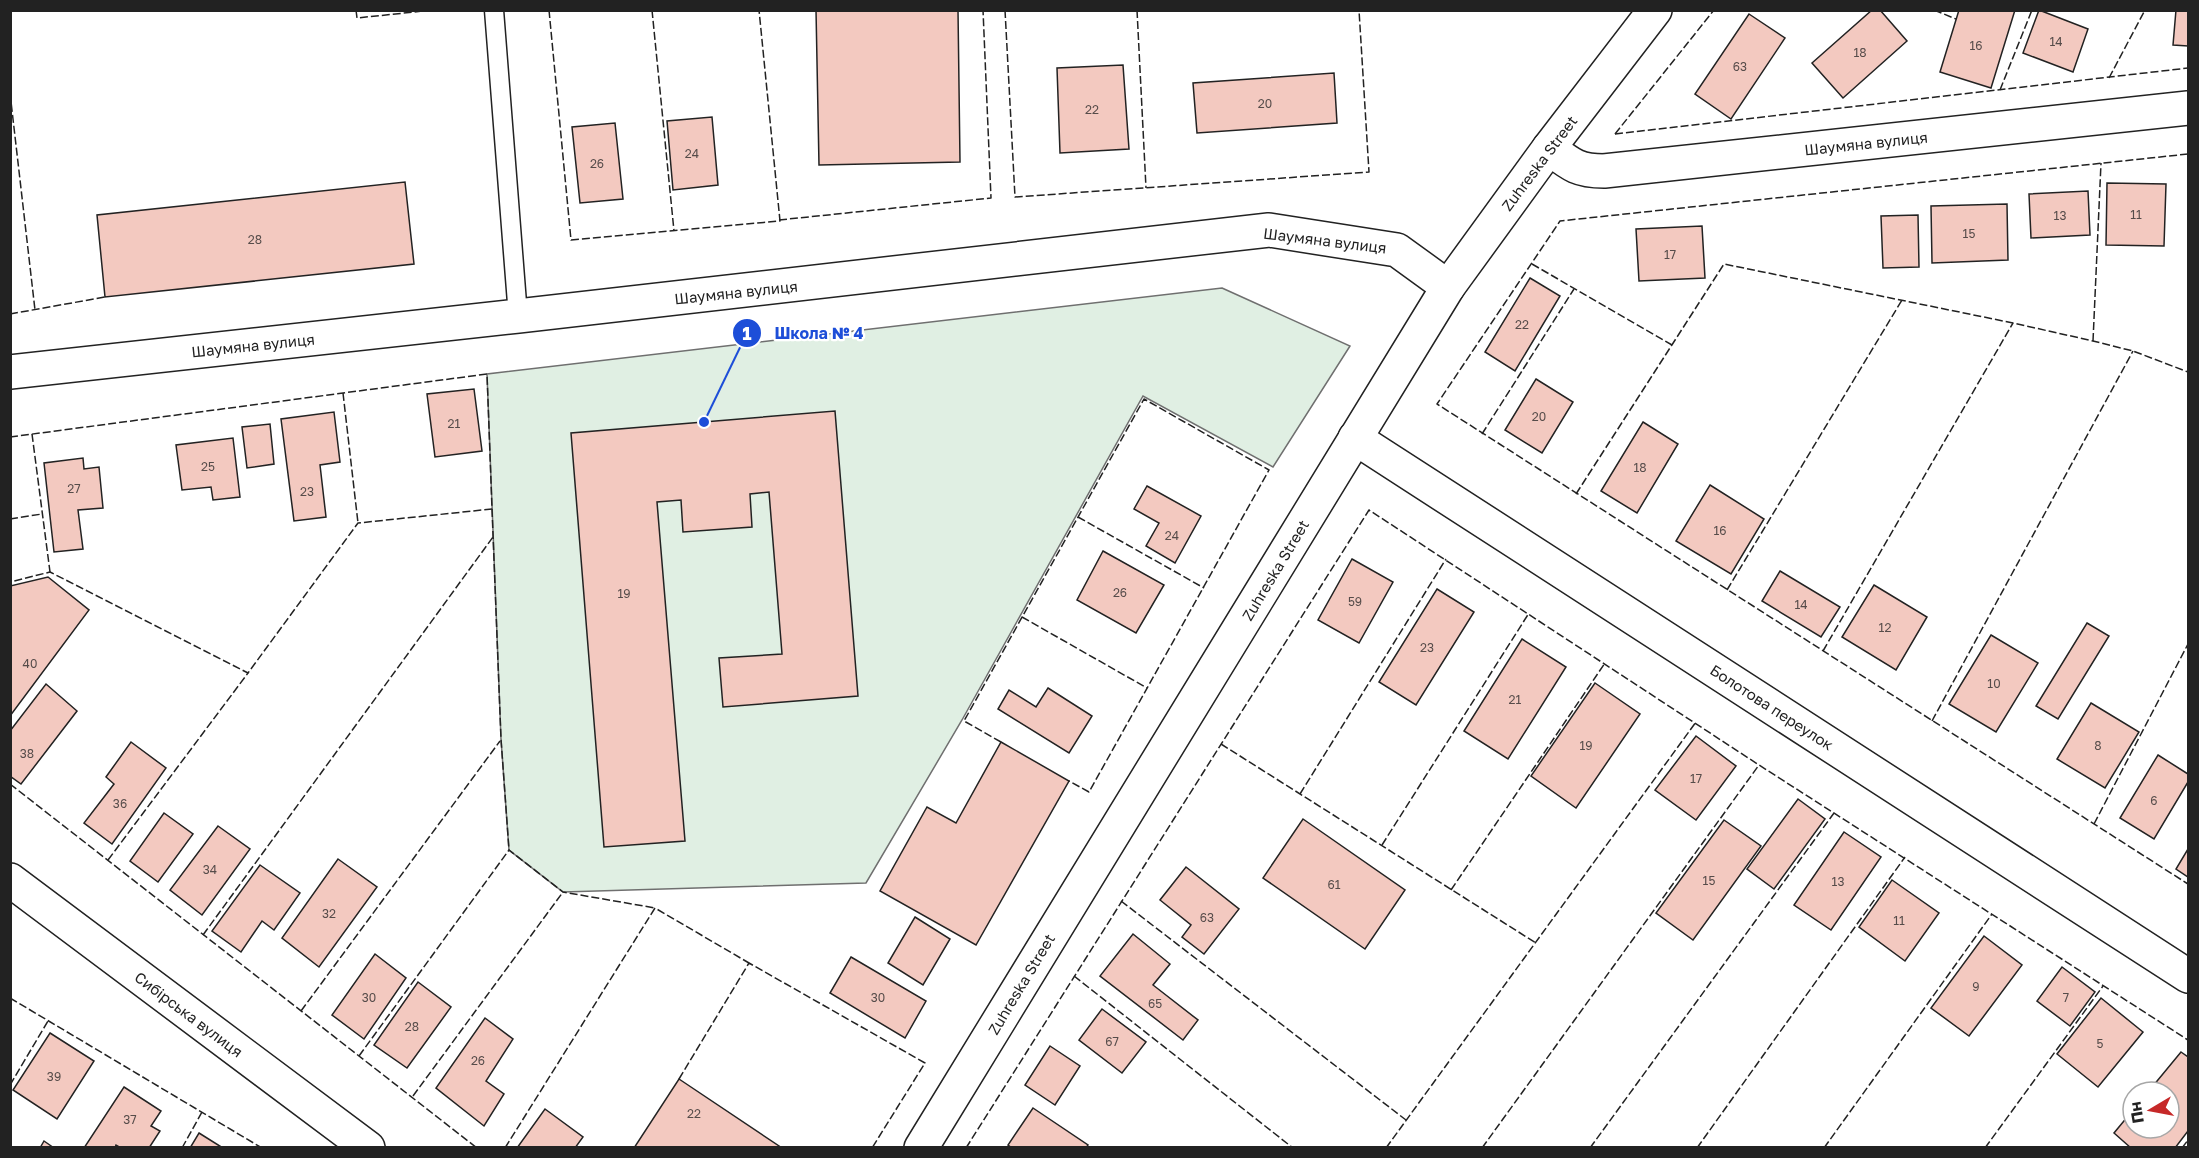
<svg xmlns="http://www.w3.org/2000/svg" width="2199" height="1158" font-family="'Golos Text',sans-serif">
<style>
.green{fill:#e0efe3;stroke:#6f6f6f;stroke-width:1.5}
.building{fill:#f3c9c0;stroke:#222;stroke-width:1.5}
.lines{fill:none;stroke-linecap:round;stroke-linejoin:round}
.lane-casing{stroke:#222;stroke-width:21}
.street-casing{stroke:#222;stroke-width:36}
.secondary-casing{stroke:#222;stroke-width:36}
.lane{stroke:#fff;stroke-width:18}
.street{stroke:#fff;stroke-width:33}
.secondary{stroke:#fff;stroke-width:33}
.fence{stroke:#222;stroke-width:1.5;stroke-dasharray:8 3;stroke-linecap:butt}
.labels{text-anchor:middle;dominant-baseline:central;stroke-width:4.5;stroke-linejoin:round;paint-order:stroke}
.number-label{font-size:12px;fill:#564c4a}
.street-label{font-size:15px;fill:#222;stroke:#fff}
.leader{fill:none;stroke:#1d4ed8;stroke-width:2}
.callout-dot{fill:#1d4ed8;stroke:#fff;stroke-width:2}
.mark-label{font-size:18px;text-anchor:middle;font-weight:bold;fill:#fff}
.callout-label{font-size:16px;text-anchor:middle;font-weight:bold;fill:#1d4ed8;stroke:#fff;stroke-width:4.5;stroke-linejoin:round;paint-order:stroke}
</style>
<rect width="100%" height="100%" fill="#fff"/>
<!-- green -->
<path class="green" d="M1222 288 1350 346 1273 467 1143 396 962 720 866 883 563 892 509 850 501 739 487 374Z"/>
<!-- building -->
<g class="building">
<path d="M816 10H958L960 162 819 165Z"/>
<path d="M1872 10H1880L1907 41 1843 98 1812 63Z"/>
<path d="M1959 10H2015L1991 88 1940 72Z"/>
<path d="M2039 10 2088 29 2073 72 2023 53Z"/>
<path d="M2176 10H2188V46L2173 45Z"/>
<path d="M1749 14 1785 38 1731 119 1695 94Z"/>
<path d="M1123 65 1129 149 1060 153 1057 68Z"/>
<path d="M1334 73 1337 123 1197 133 1193 83Z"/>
<path d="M712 117 718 185 673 190 667 121Z"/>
<path d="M615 123 623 199 580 203 572 127Z"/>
<path d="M405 182 414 264 105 297 97 215Z"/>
<path d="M2107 183 2166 184 2164 246 2106 245Z"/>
<path d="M2088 191 2090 235 2031 238 2029 194Z"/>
<path d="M2007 204 2008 260 1932 263 1931 206Z"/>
<path d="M1918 215 1919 267 1883 268 1881 216Z"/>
<path d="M1702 226 1705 278 1639 281 1636 229Z"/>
<path d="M1530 278 1560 296 1515 371 1485 352Z"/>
<path d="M1536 379 1573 402 1542 453 1505 430Z"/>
<path d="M474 389 482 451 435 457 427 394Z"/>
<path d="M835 411 858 696 723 707 719 658 782 654 769 492 750 494 752 527 683 532 681 500 657 502 685 841 604 847 571 433Z"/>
<path d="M334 412 340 462 320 465 326 517 294 521 281 419Z"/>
<path d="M1643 422 1678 444 1637 513 1601 491Z"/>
<path d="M270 424 274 464 247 468 242 427Z"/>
<path d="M233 438 240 497 213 500 211 487 182 490 176 445Z"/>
<path d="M83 458 84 469 99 467 103 508 78 510 83 549 54 552 44 463Z"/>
<path d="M1710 485 1764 519 1731 574 1676 541Z"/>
<path d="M1147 486 1201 516 1175 563 1146 546 1159 523 1134 509Z"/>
<path d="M1103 551 1164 585 1136 633 1077 600Z"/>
<path d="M1352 559 1393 582 1359 643 1318 620Z"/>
<path d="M1780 571 1840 607 1821 637 1762 601Z"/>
<path d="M48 577 89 610 10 716V586Z"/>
<path d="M1874 585 1927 617 1896 670 1842 637Z"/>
<path d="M1437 589 1474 612 1416 705 1379 682Z"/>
<path d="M2087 623 2109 636 2058 719 2036 706Z"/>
<path d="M1991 635 2038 663 1996 732 1949 704Z"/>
<path d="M1522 639 1566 667 1508 759 1464 731Z"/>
<path d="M1595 683 1640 714 1576 808 1531 776Z"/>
<path d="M46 684 77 711 21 784 10 776V731Z"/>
<path d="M1048 688 1092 716 1069 753 998 709 1009 690 1036 707Z"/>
<path d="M2091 703 2139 732 2105 788 2057 759Z"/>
<path d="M1696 736 1736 766 1696 820 1655 790Z"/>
<path d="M131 742 166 768 112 844 84 823 114 784 106 777Z"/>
<path d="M1001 742 1069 781 976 945 880 891 927 807 956 823Z"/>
<path d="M2158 755 2188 774V782L2154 839 2120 818Z"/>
<path d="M1798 799 1825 819 1774 889 1747 869Z"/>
<path d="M164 813 193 834 158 882 130 861Z"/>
<path d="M1303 819 1405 890 1365 949 1263 878Z"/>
<path d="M1724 820 1761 846 1693 940 1656 913Z"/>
<path d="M218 826 250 849 202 915 170 890Z"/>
<path d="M1844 832 1881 857 1831 930 1794 905Z"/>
<path d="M2188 849V877L2176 869Z"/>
<path d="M338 859 377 887 319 967 282 938Z"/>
<path d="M260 865 300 893 274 930 262 921 241 952 212 931Z"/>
<path d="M1186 867 1239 909 1204 954 1182 937 1191 925 1160 900Z"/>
<path d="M1892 880 1939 913 1905 961 1859 927Z"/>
<path d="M915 917 950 939 923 985 888 963Z"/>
<path d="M1133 934 1170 964 1153 985 1198 1020 1183 1040 1100 976Z"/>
<path d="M1984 936 2022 965 1969 1036 1931 1008Z"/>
<path d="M375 954 406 978 364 1039 332 1015Z"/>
<path d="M851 957 926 1001 905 1038 830 993Z"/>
<path d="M2062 967 2095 992 2070 1026 2037 1001Z"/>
<path d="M418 982 451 1007 407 1068 374 1045Z"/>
<path d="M2101 998 2143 1032 2098 1087 2057 1054Z"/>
<path d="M1102 1009 1146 1042 1122 1073 1079 1040Z"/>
<path d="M485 1018 513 1039 486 1081 504 1094 484 1126 436 1088Z"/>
<path d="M50 1033 94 1061 57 1119 13 1090Z"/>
<path d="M1050 1046 1080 1066 1055 1105 1025 1085Z"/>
<path d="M2181 1052 2188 1057V1131L2175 1148H2131L2114 1133 2133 1110V1128H2169V1092H2148Z"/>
<path d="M679 1079 782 1148H634Z"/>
<path d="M124 1087 161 1111 151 1126 160 1131 149 1148H121L116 1145 115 1148H84Z"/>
<path d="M1033 1108 1088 1145 1086 1148H1012L1008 1145Z"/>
<path d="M545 1109 583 1137 575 1148H517Z"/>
<path d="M199 1133 223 1148H190Z"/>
<path d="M44 1141 54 1148H40Z"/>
</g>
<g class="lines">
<defs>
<path id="lane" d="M494 10 518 316"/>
<g id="street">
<path d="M1549 148C1570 164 1577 171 1604 171L2188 108"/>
<path d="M10 372 518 316 1269 230 1397 250 1448 287"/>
<path d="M1355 438 2188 976"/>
<path d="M10 880 368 1148"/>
</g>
<path id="secondary" d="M921 1148 1448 287 1549 148 1655 10"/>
</defs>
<!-- lane casing -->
<use href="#lane" class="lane-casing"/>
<!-- street casing -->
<use href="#street" class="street-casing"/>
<!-- secondary casing -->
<use href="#secondary" class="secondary-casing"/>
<!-- lane -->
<use href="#lane" class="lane"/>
<!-- street -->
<use href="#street" class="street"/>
<!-- secondary -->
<use href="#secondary" class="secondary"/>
<!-- fence -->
<g class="fence">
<path d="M356 10 357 18 433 10"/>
<path d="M549 10 571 240 780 221 759 10"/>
<path d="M652 10 674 231"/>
<path d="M1005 10 1015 197 1369 172 1359 10"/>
<path d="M1137 10 1146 188"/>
<path d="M1934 10 1956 19"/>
<path d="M2109 78 2145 10"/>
<path d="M2000 90 2032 10"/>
<path d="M10 93 35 310"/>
<path d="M1615 134 2188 68"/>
<path d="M1615 134 1714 10"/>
<path d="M2188 154 1560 221 1437 404 2188 884"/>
<path d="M779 220 991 198 983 10"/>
<path d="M1532 264 1672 345"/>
<path d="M10 314 105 297"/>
<path d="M2093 341 2101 163"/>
<path d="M343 393 358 523"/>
<path d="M32 434 50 572"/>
<path d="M1482 434 1574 289"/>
<path d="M10 437 487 374 492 509 358 523 248 673 50 572 10 582"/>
<path d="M1576 494 1724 264 2013 323 2093 341 2133 351 2188 372"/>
<path d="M492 509 501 739 509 850"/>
<path d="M1078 517 1204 588"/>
<path d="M10 519 42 514"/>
<path d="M1727 590 1902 300"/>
<path d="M1022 617 1147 688"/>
<path d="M1823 651 2013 323"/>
<path d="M1932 721 2133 351"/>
<path d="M1001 742 964 721 1144 399 1269 470 1089 792 1069 781"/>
<path d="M1221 744 1536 943"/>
<path d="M10 784 477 1148"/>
<path d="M1300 794 1446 559"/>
<path d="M2094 824 2188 644"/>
<path d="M1382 845 1529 613"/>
<path d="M108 860 248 673"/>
<path d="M1451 890 1605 663"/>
<path d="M1121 901 1406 1120"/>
<path d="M203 935 493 537"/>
<path d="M1074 976 1293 1148"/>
<path d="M10 998 262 1148"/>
<path d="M301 1011 500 741"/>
<path d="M359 1056 509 850 563 892 655 908"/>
<path d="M679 1079 749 963 925 1063 872 1148"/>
<path d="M10 1085 48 1021"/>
<path d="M413 1096 563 892"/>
<path d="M182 1148 202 1112"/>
<path d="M505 1148 655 908 749 963"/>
<path d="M966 1148 1369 510 1759 765 2188 1040"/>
<path d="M1386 1148 1696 722"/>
<path d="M1482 1148 1759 765"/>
<path d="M1590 1148 1834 813"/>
<path d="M1697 1148 1905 857"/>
<path d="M1824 1148 1992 914"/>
<path d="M1985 1148 2103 986"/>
<path d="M2182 1148 2188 1140"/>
</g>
</g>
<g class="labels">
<!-- number labels -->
<g class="number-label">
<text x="2056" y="41">14</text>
<text x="1976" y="45">16</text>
<text x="1860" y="52">18</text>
<text x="1740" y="66">63</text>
<text x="1265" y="103">20</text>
<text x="1092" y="109">22</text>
<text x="692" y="153">24</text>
<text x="597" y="163">26</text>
<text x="2136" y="214">11</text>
<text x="2060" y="215">13</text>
<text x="1969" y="233">15</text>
<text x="255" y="239">28</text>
<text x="1670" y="254">17</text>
<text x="1522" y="324">22</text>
<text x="1539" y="416">20</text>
<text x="454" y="423">21</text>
<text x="208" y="466">25</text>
<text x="1640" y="467">18</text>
<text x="74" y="488">27</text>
<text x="307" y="491">23</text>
<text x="1720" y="530">16</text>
<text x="1172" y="535">24</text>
<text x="1120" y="592">26</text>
<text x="624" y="593">19</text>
<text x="1355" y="601">59</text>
<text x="1801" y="604">14</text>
<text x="1885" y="627">12</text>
<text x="1427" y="647">23</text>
<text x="30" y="663">40</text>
<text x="1994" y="683">10</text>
<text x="1515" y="699">21</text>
<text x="1586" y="745">19</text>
<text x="2098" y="745">8</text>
<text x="27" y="753">38</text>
<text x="1696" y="778">17</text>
<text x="2154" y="800">6</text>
<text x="120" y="803">36</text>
<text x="210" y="869">34</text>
<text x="1709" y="880">15</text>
<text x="1838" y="881">13</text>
<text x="1334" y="884">61</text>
<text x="329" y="913">32</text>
<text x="1207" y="917">63</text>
<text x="1899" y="920">11</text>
<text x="1976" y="986">9</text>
<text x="369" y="997">30</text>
<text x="878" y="997">30</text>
<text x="2066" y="997">7</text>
<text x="1155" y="1003">65</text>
<text x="412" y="1026">28</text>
<text x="1112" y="1041">67</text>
<text x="2100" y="1043">5</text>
<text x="478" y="1060">26</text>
<text x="54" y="1076">39</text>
<text x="694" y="1113">22</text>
<text x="130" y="1119">37</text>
</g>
<!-- street labels -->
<g class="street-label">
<text transform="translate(1866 143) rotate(-6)">Шаумяна вулиця</text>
<text transform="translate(1539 163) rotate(-53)">Zuhreska Street</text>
<text transform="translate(1325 240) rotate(7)">Шаумяна вулиця</text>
<text transform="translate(736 292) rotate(-6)">Шаумяна вулиця</text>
<text transform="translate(253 345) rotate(-6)">Шаумяна вулиця</text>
<text transform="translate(1275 570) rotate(-59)">Zuhreska Street</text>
<text transform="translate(1772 707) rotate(33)">Болотова переулок</text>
<text transform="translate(1021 984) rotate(-59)">Zuhreska Street</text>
<text transform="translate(189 1014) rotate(37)">Сибірська вулиця</text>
</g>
</g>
<!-- callouts -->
<path class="leader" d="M704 422L747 333"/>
<g class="callout-dot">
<circle cx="704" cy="422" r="6"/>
<circle cx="747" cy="333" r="15"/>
</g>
<g class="mark-label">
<text x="747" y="340">1</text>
</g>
<g class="callout-label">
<text x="819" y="339">Школа № 4</text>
</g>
<!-- border -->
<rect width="2199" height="1158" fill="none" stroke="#222222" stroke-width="24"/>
<!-- north arrow -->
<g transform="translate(2151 1110) rotate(260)"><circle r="28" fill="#ffffff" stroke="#a7a7a7" stroke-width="1.5"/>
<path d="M0-4.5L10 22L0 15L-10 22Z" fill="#c62828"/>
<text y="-9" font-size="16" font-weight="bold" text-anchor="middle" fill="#222222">Пн</text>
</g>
</svg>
